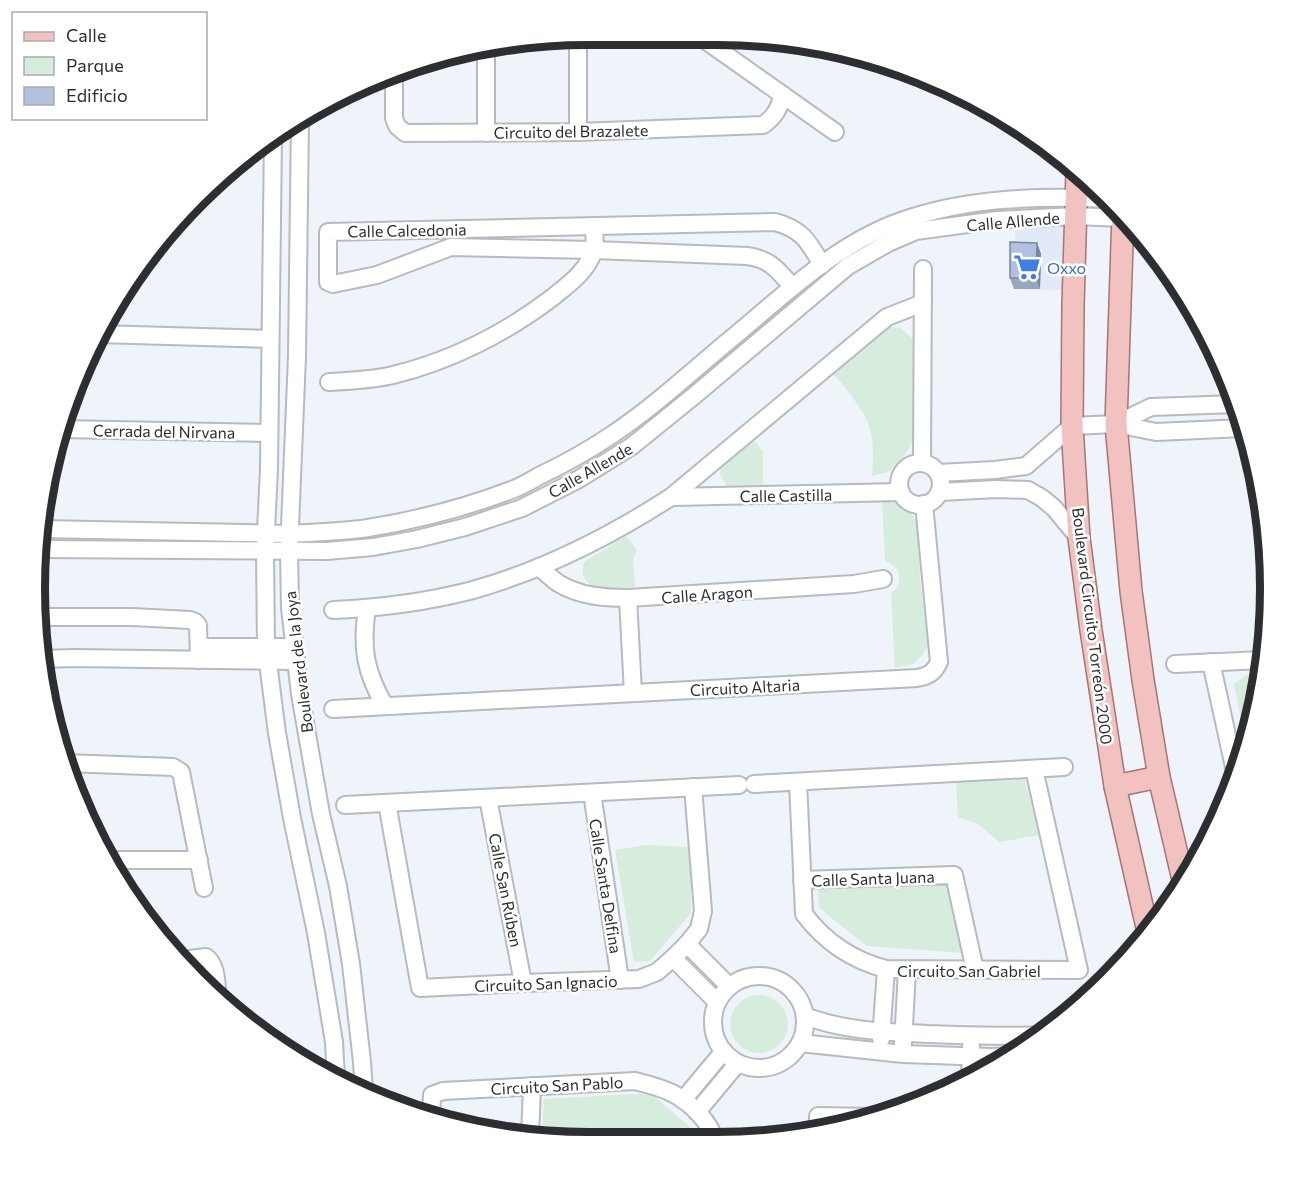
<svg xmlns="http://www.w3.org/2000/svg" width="1305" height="1177" font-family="Commissioner,sans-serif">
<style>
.built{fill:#e2eaf8}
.green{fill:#d6ecdd}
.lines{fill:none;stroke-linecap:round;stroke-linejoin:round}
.minor-casing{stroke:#b6bac1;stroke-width:20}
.major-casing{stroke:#a87474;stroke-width:24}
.minor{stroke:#fff;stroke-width:16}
.major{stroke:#f2c2c1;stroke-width:21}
.wall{fill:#98a6c0}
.shaded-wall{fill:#7c879c}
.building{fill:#b1c1df;stroke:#7c879c;stroke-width:1.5}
.labels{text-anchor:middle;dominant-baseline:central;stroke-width:5;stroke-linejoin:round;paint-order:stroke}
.street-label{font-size:16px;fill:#2d2e31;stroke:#fff}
.shop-label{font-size:16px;fill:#366cbe;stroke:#fff;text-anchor:start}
.rim{fill:none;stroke:#2d2e31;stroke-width:8}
</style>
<rect width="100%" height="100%" fill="#eff3fa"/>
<!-- built -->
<path class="built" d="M1068 225 1067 290 1014 289 1015 227Z"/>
<!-- green -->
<g class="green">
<path d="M888 327 900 328 913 339V393L915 428 912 443 902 459 888 472 872 476C873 462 874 447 871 433 868 414 845 387 832 372Z"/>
<path d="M751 436 763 452V489H729L720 475V463Z"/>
<path d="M891 500 904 506 910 511 917 523 920 579 928 645 921 657 913 664 895 668 891 594C904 583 902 567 885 561L882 501Z"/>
<path d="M626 536 637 550 633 559 635 587C615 587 576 596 584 562Z"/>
<path d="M1246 675H1262L1260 696 1246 741 1234 684Z"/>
<path d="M67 770H80L76 798Z"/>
<path d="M1025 780 1039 835 999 842 978 824 958 817 956 782Z"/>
<path d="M646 845 690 847 691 913 650 961 634 962 615 850Z"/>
<path d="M949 883 964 953 867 946 819 908 818 889Z"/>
<circle cx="759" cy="1024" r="29"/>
<path d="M651 1093 703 1139V1142L542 1138 544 1099Z"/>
</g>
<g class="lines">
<defs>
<g id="minor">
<path d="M578 36V132"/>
<path d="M705 40 835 132"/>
<path d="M394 74V118L397 126 405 133 578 132 763 125C775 117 779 108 783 95"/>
<path d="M300 119 297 356 289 551 290 608 300 694 321 814 338 886 351 964 362 1062 364 1092"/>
<path d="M486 133V45"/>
<path d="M273 136 269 469 265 551 266 647 277 733 292 818 316 933 334 1042 336 1079"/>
<path d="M793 287C778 271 771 259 747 256L594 250 451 247 377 275 333 284 328 282V232L775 222C802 229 809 242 822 265"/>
<path d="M97 334 270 339"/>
<path d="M329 382C350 381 372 380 393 375 450 361 506 333 553 297 569 284 585 273 593 253 596 245 594 235 594 226"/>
<path d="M1116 424 1151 407 1237 404"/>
<path d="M60 429 269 433"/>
<path d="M922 463 923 269"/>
<circle cx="920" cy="484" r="21"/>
<path d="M938 473 995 470 1026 466 1072 426 1116 424 1156 432 1244 428"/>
<path d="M939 492 997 489 1028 490 1042 498 1054 508 1079 538"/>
<path d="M671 497 901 492"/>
<path d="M42 529 290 534C316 532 342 532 368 528 418 520 467 507 514 489 524 485 533 479 543 474 566 463 589 450 610 436 654 407 692 371 732 338 784 295 836 244 901 221 968 197 1040 196 1110 199"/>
<path d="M40 549 327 551 373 547 417 539 465 527 522 508 579 479 632 446 695 395 848 266 888 243 916 231 997 220 1075 216 1122 218"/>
<path d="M539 567C545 572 551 578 558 583 579 596 604 598 628 598L854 584 883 579"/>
<path d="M628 598 633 693"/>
<path d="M367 608C361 647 365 672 385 706"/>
<path d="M333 610C380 608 427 602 473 590 544 570 609 537 671 497L887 317 923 303"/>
<path d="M37 617H132L190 620 195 622 198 625 199 660"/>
<path d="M199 647H293"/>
<path d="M42 659 73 658 295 661"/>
<path d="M1211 662 1236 776"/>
<path d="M1175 664 1263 660"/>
<path d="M333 709 917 678C928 676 934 673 939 662L924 504"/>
<path d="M65 763 173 767 181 772 204 888"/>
<path d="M798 782 804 914C825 942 851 960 886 969L1079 970 1034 769"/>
<path d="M754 784 1064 767"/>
<path d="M592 793 620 980"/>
<path d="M488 798 523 983"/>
<path d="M387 803 420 988 523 983 639 979 657 972 673 958 687 944 699 929 703 911 693 787"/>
<path d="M345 805 739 785"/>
<path d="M111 860H199"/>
<path d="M802 880 954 875 975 970"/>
<path d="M687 944 729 986"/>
<path d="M673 958 717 1002"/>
<path d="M181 960 206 957C218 966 216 986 218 1000"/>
<circle cx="759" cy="1022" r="46"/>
<path d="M805 1016C844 1031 886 1032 927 1034 965 1035 1003 1037 1042 1035"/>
<path d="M881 1039 886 969"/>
<path d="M800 1043 903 1054 991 1057 1011 1056"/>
<path d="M903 1044 907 970"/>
<path d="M970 1078 971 1046"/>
<path d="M683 1100 723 1052"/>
<path d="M697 1112 737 1064"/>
<path d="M431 1118 432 1095 443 1091 635 1081C647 1084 660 1087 672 1093 690 1102 711 1122 715 1142"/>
<path d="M818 1132V1116L872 1117"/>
<path d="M530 1138 532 1086"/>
</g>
<g id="major">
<path d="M1077 171 1073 305 1072 426 1079 538 1091 630 1115 786 1148 932"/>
<path d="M1123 214 1116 424 1131 591 1143 680 1159 777 1184 884"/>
<path d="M1115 786 1159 777"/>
</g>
</defs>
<!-- minor casing -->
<use href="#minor" class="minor-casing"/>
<!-- major casing -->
<use href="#major" class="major-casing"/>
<!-- minor -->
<use href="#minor" class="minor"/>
<!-- major -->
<use href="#major" class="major"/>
</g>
<!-- wall -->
<path class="wall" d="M1037 243 1041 254 1040 289H1014L1010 278Z"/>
<!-- shaded-wall -->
<path class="shaded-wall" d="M1037 243 1041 254 1040 289 1036 278Z"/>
<!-- building -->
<path class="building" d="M1010 242 1037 243 1036 278H1010Z"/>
<!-- icons -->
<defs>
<symbol id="supermarket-bare" viewBox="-9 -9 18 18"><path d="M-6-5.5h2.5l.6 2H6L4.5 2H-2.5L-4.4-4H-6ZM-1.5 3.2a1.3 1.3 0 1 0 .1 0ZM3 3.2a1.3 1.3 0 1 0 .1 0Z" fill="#3f7fe0" stroke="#fff" stroke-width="2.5" paint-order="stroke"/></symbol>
</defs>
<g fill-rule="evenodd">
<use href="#supermarket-bare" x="1008" y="248" width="38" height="38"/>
</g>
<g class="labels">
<!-- street labels -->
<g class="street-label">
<text transform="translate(571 131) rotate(-1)">Circuito del Brazalete</text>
<text transform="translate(1013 221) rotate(-5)">Calle Allende</text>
<text transform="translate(407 230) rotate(-1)">Calle Calcedonia</text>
<text transform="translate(164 431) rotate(1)">Cerrada del Nirvana</text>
<text transform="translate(590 470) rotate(-30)">Calle Allende</text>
<text transform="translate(786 495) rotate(-1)">Calle Castilla</text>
<text transform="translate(707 594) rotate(-4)">Calle Aragon</text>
<text transform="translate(1093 626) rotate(83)">Boulevard Circuito Torreón 2000</text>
<text transform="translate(298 662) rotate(-97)">Boulevard de la Joya</text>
<text transform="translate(745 687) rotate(-3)">Circuito Altaria</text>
<text transform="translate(873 878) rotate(-2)">Calle Santa Juana</text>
<text transform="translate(606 886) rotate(81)">Calle Santa Delfina</text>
<text transform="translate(506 890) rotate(79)">Calle San Rúben</text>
<text x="969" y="970">Circuito San Gabriel</text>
<text transform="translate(546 983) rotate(-2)">Circuito San Ignacio</text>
<text transform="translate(557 1085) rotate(-3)">Circuito San Pablo</text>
</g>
<!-- shop labels -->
<g class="shop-label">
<text x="1047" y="267">Oxxo</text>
</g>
</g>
<!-- crop -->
<path d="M0 0H1305V1177H0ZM588 45H717A543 543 0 0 1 1260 588V589A543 543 0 0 1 717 1132H588A543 543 0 0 1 45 589V588A543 543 0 0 1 588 45Z" fill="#fff" fill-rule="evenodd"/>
<path class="rim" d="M588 45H717A543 543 0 0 1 1260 588V589A543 543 0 0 1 717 1132H588A543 543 0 0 1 45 589V588A543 543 0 0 1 588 45Z"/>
<!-- legend -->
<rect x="12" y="12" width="195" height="108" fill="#ffffff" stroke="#ababad" stroke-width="1.5"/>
<rect x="24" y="32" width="30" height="9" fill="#f2c2c1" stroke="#ababad" stroke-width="1.5"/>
<text x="66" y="42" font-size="18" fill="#2d2e31">Calle</text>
<rect x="24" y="57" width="30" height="18" fill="#d6ecdd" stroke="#ababad" stroke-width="1.5"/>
<text x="66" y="72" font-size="18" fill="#2d2e31">Parque</text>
<rect x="24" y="87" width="30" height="18" fill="#b1c1df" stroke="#ababad" stroke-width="1.5"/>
<text x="66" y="102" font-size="18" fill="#2d2e31">Edificio</text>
</svg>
